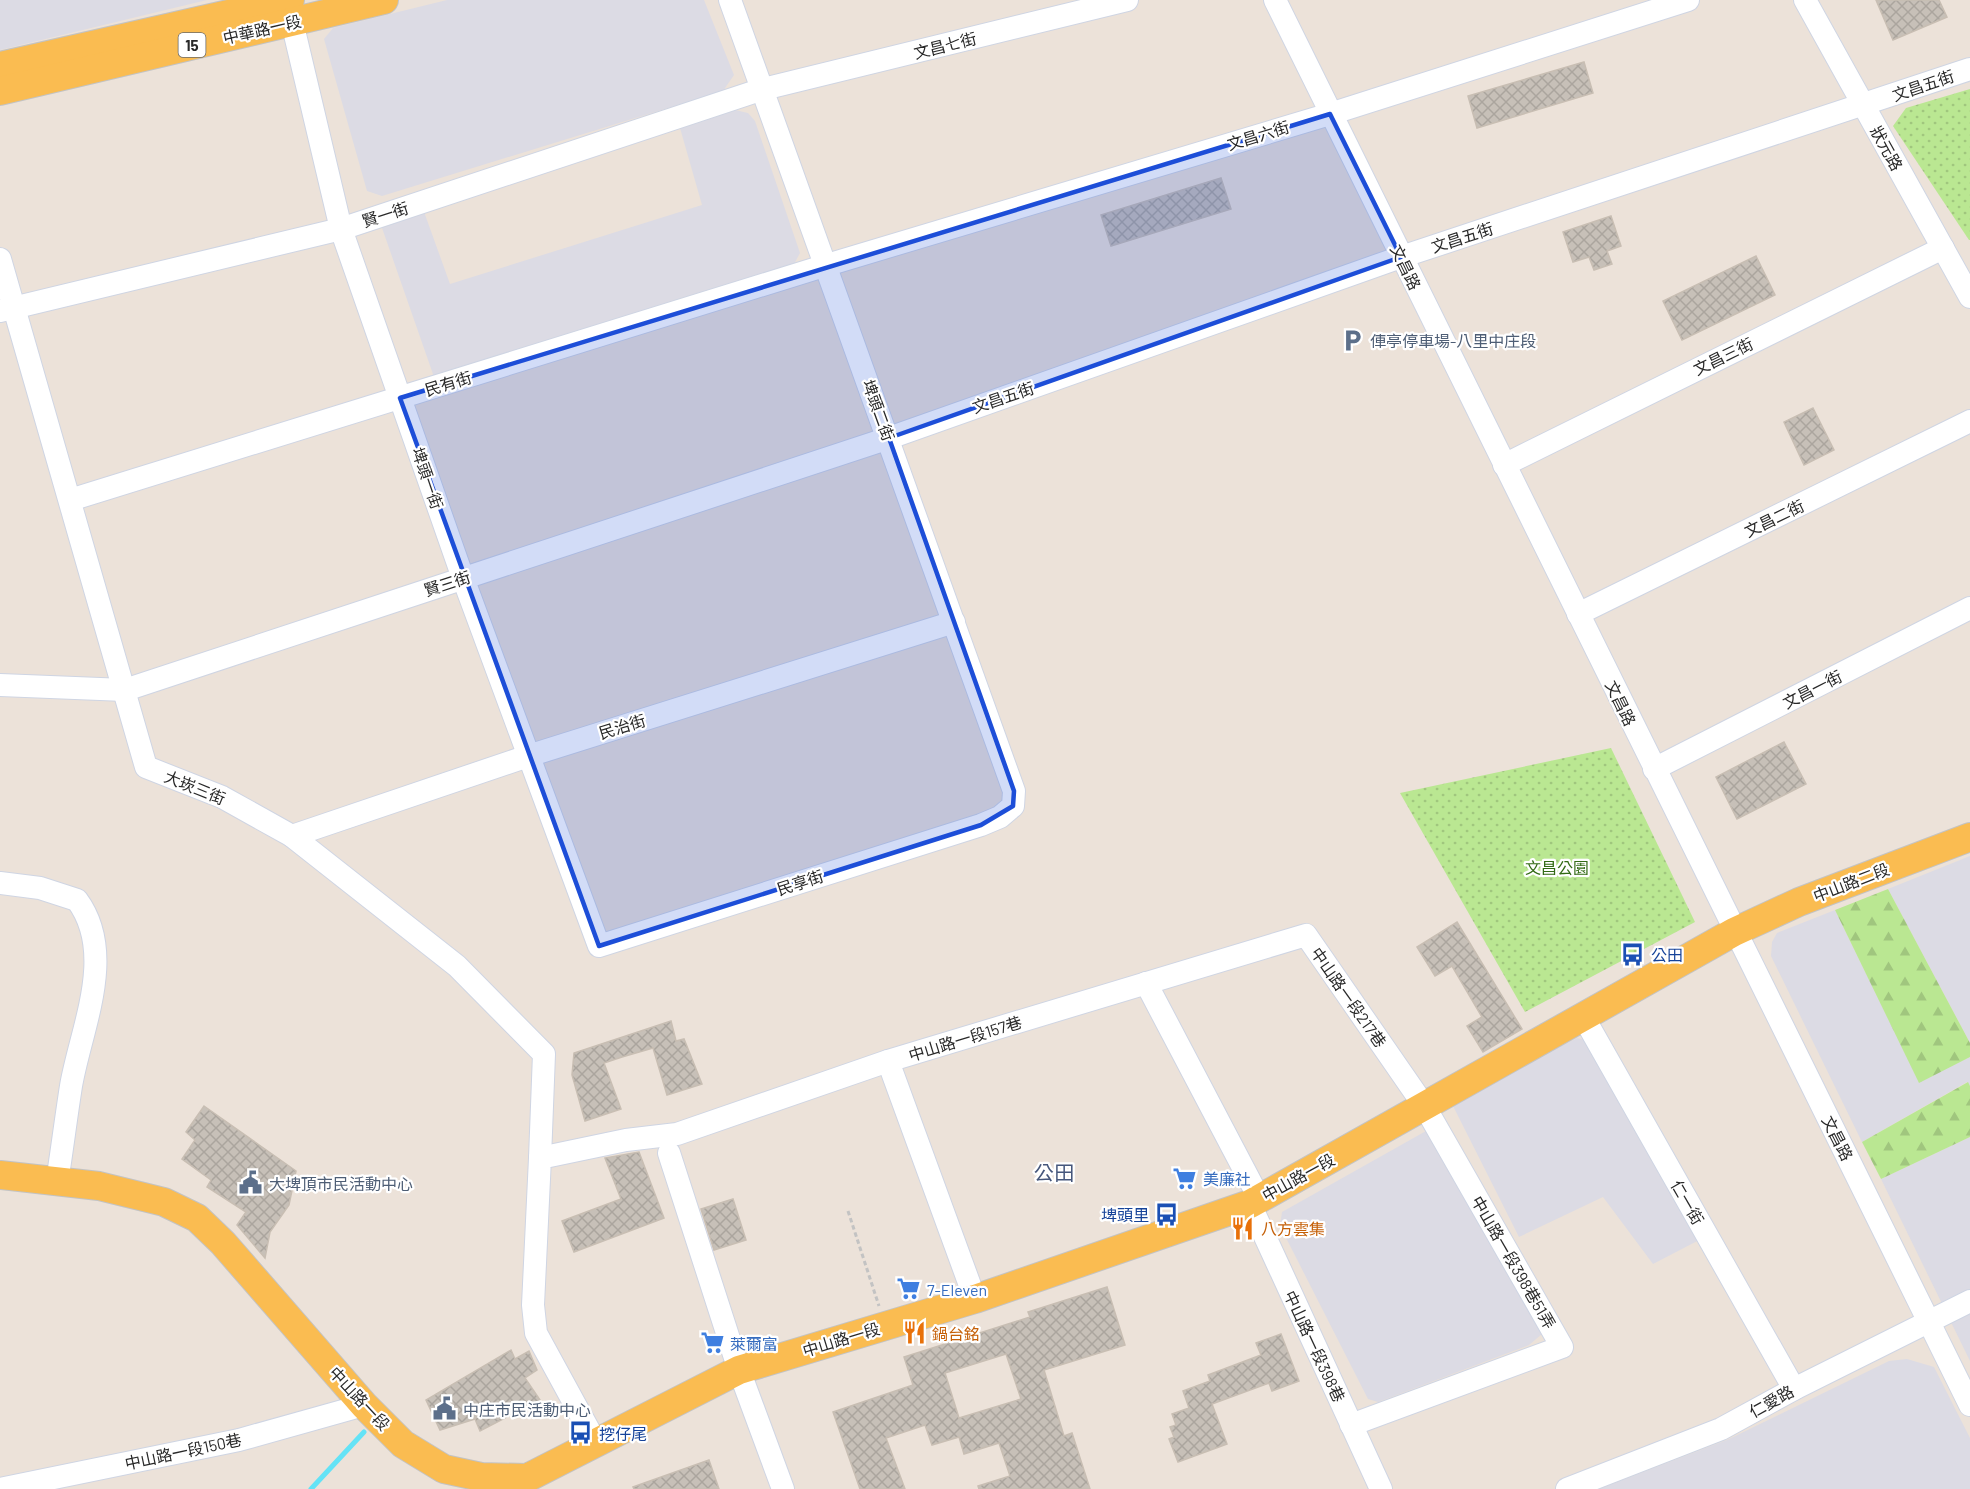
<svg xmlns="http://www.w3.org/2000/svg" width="1970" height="1489" font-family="Barlow,'Noto Sans TC',sans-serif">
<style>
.industrial{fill:#dcdbe4}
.grass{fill:url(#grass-dots)}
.forest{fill:url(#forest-firs)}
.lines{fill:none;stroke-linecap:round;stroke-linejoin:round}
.stream{stroke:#64e3f6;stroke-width:5}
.building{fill:url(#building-cross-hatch);stroke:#c8beb3;stroke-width:1.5;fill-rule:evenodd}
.minor-casing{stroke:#cfd5e3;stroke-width:24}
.major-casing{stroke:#c3c3c3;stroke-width:30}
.path{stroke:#c3c3c3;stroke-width:3;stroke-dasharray:4.5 3;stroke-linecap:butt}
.minor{stroke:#fff;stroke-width:22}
.major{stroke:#fabc51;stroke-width:28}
.marked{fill:#1d4ed8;fill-opacity:0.2;stroke:#1d4ed8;stroke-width:4.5;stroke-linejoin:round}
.labels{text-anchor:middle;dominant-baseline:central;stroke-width:4.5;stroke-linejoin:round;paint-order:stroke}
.shield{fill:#fff;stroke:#696969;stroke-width:1.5}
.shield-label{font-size:15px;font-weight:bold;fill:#292929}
.street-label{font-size:16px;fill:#292929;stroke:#fff}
.service-label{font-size:16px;fill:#4e5e75;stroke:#fff;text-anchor:start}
.park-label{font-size:16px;fill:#326a15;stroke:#fff}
.transit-label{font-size:16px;fill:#164399;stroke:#fff;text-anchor:start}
.shop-label{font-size:16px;fill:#366cbe;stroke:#fff;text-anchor:start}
.food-label{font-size:16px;fill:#c56008;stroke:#fff;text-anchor:start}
.quarter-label{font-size:20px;fill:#46577c;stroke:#fff}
</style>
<defs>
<pattern id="grass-dots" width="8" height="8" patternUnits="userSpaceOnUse" patternTransform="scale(1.5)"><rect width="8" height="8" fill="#bae792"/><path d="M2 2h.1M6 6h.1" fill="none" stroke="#a0c67e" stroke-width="1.8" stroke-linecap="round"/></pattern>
<pattern id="forest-firs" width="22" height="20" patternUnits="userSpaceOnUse" patternTransform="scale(1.5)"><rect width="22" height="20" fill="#bae792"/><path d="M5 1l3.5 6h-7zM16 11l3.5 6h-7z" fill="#a0c67e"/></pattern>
<pattern id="building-cross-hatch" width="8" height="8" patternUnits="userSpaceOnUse" patternTransform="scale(1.5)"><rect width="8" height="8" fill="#c7c0b8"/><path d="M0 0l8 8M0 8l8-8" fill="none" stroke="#aba59e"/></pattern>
</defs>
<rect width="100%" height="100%" fill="#ece2d9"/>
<!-- industrial -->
<g class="industrial">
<path d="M0 0H207L0 50Z"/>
<path d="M447 0H704L734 75 723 91 382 196 367 191 324 39 333 28Z"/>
<path d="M735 110 748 113 755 121 800 253 793 266 434 377 381 225 423 209 450 284 702 205 680 128Z"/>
<path d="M1970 856V1043L1888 889Z"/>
<path d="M1835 910 1919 1082 1970 1057V1086L1967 1082 1862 1142 1771 956 1772 942 1777 933Z"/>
<path d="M1577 1038 1590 1041 1705 1237 1653 1264 1603 1197 1519 1237 1451 1102Z"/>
<path d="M1426 1131 1542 1334 1529 1345 1378 1402 1368 1399 1280 1226 1282 1212Z"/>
<path d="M1970 1137V1361L1881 1179Z"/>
<path d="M1907 1359 1934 1367 1970 1438V1489H1599L1727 1440 1889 1361Z"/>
</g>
<!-- grass -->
<g class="grass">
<path d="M1970 89V240H1969L1893 126 1906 108Z"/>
<path d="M1611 748 1695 922 1525 1012 1400 793Z"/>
</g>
<!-- forest -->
<g class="forest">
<path d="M1888 889 1970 1043V1057L1919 1083 1835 910Z"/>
<path d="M1968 1082 1970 1086V1137L1881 1179 1862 1142Z"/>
</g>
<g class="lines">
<!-- stream -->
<path class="stream" d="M311 1489 364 1432"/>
</g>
<!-- building -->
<g class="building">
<path d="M1876 0H1939L1947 17 1893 40Z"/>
<path d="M1584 62 1593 93 1477 128 1468 96Z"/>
<path d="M1221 178 1231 209 1111 246 1101 215Z"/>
<path d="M1611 216 1621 246 1607 251 1612 264 1594 270 1589 257 1573 262 1563 232Z"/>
<path d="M1756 256 1775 295 1682 340 1663 301Z"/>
<path d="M1813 408 1834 450 1804 465 1784 422Z"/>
<path d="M1784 742 1806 784 1737 819 1716 777Z"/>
<path d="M1457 922 1522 1029 1483 1052 1467 1026 1482 1017 1452 966 1435 976 1417 947Z"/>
<path d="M671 1021 676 1041 684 1039 702 1084 667 1095 653 1048 622 1057 604 1063 621 1109 585 1121 572 1075 574 1053Z"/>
<path d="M204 1106 296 1171 289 1205 270 1232 265 1258 237 1225 246 1212 207 1187 211 1180 182 1159 195 1140 186 1132Z"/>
<path d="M639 1152 664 1218 574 1252 562 1221 621 1199 605 1158Z"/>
<path d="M733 1199 746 1240 714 1250 701 1209Z"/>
<path d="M1107 1287 1125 1345 1044 1370 1064 1436 1072 1433 1090 1489H979L978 1486 1010 1476 999 1443 964 1454 959 1437 932 1445 925 1425 886 1438 905 1489H860L833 1412 913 1385 904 1357 1030 1317 1028 1312ZM1006 1354 1021 1399 959 1418 945 1373Z"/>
<path d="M1281 1334 1299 1381 1272 1391 1269 1383 1212 1404 1227 1444 1178 1462 1169 1439 1174 1437 1170 1427 1176 1425 1172 1414 1189 1408 1183 1391 1210 1381 1208 1375 1261 1355 1256 1343Z"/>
<path d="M511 1350 515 1359 529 1351 537 1370 525 1378 540 1400 480 1431 475 1419 440 1430 426 1400Z"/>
<path d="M709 1460 719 1489H634L633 1487Z"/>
</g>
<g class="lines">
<defs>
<g id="minor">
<path d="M1275 0 1970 1405"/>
<path d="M1805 0 1970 297"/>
<path d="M288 5 341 229 463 578 599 946 981 825 1000 817 1013 806 1014 791 730 0"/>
<path d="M0 259 146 767 222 797 292 836 457 966 544 1054 540 1158"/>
<path d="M0 311 341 229 763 89 1127 0"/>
<path d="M1504 465 1943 248"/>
<path d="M70 500 827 265 1330 114 1688 0"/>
<path d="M1578 614 1970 421"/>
<path d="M0 685 125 690 889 438 1401 257 1970 69"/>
<path d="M1654 769 1970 608"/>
<path d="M292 836 528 756 954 622"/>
<path d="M0 883 40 888 77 900C117 954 81 1028 71 1086 66 1118 62 1150 57 1182"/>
<path d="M1146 983 1259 1198"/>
<path d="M1583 1016 1794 1389"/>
<path d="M669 1153 739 1370 783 1489"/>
<path d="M1250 1204 1381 1489"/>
<path d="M975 1299 888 1061 1306 935 1425 1107 1562 1347 1351 1425"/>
<path d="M596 1443 536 1333 533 1305 540 1158 626 1140 677 1134 888 1061"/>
<path d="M0 1489 239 1440 364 1405"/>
<path d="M1567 1489 1721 1429 1794 1389 1970 1301"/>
</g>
<g id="major">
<path d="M0 66 290 0"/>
<path d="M0 91 384 0"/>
<path d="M0 1175 99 1186 164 1202 197 1218 223 1243 364 1405 403 1444 444 1469 481 1477 527 1478 739 1370 975 1299 1250 1204 1734 932 1799 902 1970 837"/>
</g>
</defs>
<!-- minor casing -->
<use href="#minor" class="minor-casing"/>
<!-- major casing -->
<use href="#major" class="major-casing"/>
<!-- path -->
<path class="path" d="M848 1211 879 1306"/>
<!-- minor -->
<use href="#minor" class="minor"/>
<!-- major -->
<use href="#major" class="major"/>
</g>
<!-- marked area -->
<path class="marked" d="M1330 114 1401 257 889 438 1014 791 1013 806 981 825 599 946 400 398Z"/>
<!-- icons -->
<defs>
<symbol id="parking-bare" viewBox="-9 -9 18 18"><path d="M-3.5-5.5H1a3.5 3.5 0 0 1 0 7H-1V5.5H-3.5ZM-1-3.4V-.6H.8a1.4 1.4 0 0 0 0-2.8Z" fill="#5c6f8a" stroke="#fff" stroke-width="2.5" paint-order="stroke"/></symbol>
<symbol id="bus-bare" viewBox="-9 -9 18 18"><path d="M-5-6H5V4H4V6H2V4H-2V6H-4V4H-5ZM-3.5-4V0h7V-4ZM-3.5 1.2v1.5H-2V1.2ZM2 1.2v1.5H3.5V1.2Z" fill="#1a4fb4" stroke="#fff" stroke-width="2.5" paint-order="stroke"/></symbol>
<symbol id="supermarket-bare" viewBox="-9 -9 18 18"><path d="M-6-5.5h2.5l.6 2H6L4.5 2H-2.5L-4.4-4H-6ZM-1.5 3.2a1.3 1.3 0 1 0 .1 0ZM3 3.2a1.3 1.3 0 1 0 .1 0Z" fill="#3f7fe0" stroke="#fff" stroke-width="2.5" paint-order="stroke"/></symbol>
<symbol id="civic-bare" viewBox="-9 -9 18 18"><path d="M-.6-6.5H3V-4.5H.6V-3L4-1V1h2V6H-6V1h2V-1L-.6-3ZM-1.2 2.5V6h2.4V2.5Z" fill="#5c6f8a" stroke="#fff" stroke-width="2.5" paint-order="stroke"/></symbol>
<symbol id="restaurant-bare" viewBox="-9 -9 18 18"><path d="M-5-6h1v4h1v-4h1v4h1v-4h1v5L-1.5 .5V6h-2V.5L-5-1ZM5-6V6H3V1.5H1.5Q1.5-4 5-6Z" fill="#e8710a" stroke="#fff" stroke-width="2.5" paint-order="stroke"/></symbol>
</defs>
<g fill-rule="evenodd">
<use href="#parking-bare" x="1336" y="324" width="33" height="33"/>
<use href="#bus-bare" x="1616" y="938" width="33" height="33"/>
<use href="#supermarket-bare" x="1168" y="1162" width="33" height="33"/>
<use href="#civic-bare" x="234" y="1166" width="33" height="33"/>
<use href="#bus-bare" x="1150" y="1198" width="33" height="33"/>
<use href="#restaurant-bare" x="1226" y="1212" width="33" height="33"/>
<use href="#supermarket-bare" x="892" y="1272" width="33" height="33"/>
<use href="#restaurant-bare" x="898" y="1316" width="33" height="33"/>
<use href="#supermarket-bare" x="696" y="1326" width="33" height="33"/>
<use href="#civic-bare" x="428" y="1392" width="33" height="33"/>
<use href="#bus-bare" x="564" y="1416" width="33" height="33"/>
</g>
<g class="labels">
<!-- shield labels -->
<rect class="shield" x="178.5" y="33" width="27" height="24" rx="4.5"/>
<g class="shield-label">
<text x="192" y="45">15</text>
</g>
<!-- street labels -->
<g class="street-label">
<text transform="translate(262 29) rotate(-13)">中華路一段</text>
<text transform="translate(945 45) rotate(-14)">文昌七街</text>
<text transform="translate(1923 85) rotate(-19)">文昌五街</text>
<text transform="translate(1258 135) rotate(-17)">文昌六街</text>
<text transform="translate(1887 148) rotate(61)">狀元路</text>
<text transform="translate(385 214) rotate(-18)">賢一街</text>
<text transform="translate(1462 237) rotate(-18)">文昌五街</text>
<text transform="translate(1406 267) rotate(64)">文昌路</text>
<text transform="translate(1723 356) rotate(-26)">文昌三街</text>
<text transform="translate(448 383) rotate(-17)">民有街</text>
<text transform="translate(1003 397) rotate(-19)">文昌五街</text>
<text transform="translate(879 410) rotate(70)">埤頭二街</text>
<text transform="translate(428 478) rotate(71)">埤頭一街</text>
<text transform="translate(1774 518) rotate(-26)">文昌二街</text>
<text transform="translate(447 583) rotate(-18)">賢三街</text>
<text transform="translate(1812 689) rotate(-27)">文昌一街</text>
<text transform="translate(1621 703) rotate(64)">文昌路</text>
<text transform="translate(622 726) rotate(-17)">民治街</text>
<text transform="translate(195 787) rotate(22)">大崁三街</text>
<text transform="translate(800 882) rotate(-18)">民享街</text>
<text transform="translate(1851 882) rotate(-21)">中山路二段</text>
<text transform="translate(1349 997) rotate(55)">中山路一段217巷</text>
<text transform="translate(965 1038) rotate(-17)">中山路一段157巷</text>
<text transform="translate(1838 1138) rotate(63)">文昌路</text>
<text transform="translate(1298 1177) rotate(-29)">中山路一段</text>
<text transform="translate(1688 1202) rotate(60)">仁一街</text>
<text transform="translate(1514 1262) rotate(60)">中山路一段398巷51弄</text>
<text transform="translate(841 1339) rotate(-17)">中山路一段</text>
<text transform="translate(1315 1346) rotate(65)">中山路一段398巷</text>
<text transform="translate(360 1398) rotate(47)">中山路一段</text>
<text transform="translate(1771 1401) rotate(-29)">仁愛路</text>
<text transform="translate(183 1451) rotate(-12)">中山路一段150巷</text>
</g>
<!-- service labels -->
<g class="service-label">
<text x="1370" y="340">俥亭停車場-八里中庄段</text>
<text x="269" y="1183">大埤頂市民活動中心</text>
<text x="463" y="1409">中庄市民活動中心</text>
</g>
<!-- park labels -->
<g class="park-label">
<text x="1557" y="867">文昌公園</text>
</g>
<!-- transit labels -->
<g class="transit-label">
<text x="1651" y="954">公田</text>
<text x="1149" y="1214" text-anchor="end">埤頭里</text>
<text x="599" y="1433">挖仔尾</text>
</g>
<!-- shop labels -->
<g class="shop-label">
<text x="1203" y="1178">美廉社</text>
<text x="927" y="1289">7-Eleven</text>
<text x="730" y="1343">萊爾富</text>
</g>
<!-- food labels -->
<g class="food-label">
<text x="1261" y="1228">八方雲集</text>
<text x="932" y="1333">鍋台銘</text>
</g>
<!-- quarter labels -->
<g class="quarter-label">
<text x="1054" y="1172">公田</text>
</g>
</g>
</svg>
